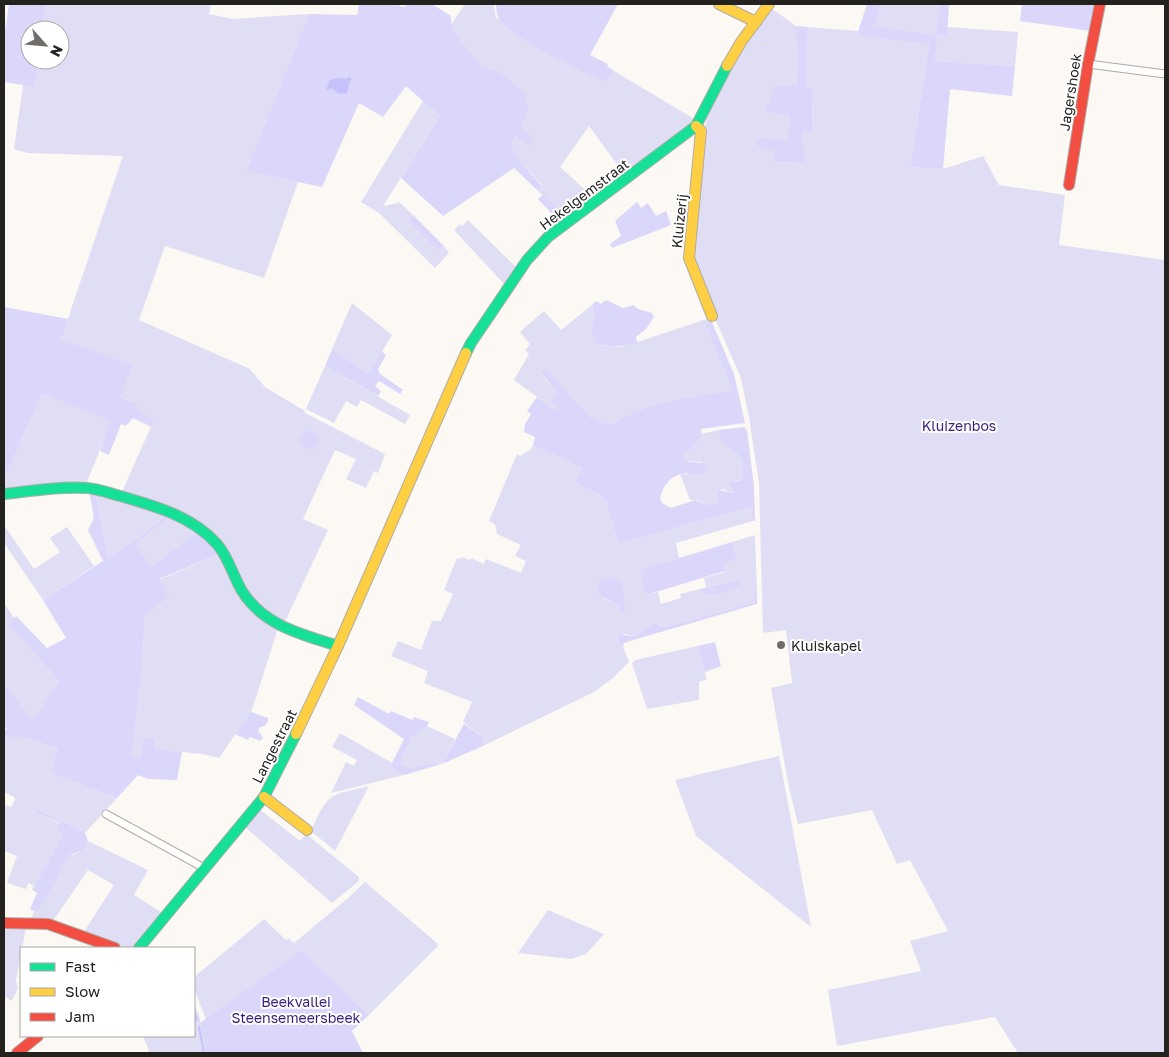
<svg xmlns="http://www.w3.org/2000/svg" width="1169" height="1057" font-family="'Golos Text',sans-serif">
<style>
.green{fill:#e0def4;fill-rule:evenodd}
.forest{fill:#dad7fa}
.water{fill:#c6c1fa}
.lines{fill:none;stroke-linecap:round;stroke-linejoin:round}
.stream{stroke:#c6c1fa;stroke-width:2}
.street-casing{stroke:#afaca9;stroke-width:9}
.fast-casing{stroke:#afaca9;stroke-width:12}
.slow-casing{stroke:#afaca9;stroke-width:12}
.jam-casing{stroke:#afaca9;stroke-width:12}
.street{stroke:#fffefd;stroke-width:7}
.fast{stroke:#16e098;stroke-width:10}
.slow{stroke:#ffcf43;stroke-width:10}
.jam{stroke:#f24e42;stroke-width:10}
.poi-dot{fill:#706d6a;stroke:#fff;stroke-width:2}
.labels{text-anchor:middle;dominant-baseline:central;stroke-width:4;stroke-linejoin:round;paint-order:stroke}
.street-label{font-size:14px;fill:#24221f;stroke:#fff}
.park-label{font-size:14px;fill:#351f7c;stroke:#fff}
.poi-label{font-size:14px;fill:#24221f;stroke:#fff;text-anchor:start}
</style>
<rect width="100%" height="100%" fill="#fcf8f4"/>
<!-- green -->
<g class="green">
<path d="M46 4H211L209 14 233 19 309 14 246 171 298 182 264 278 165 246 139 320 250 369 265 387 305 411V413L385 454 378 473 374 471 366 488 346 479 356 459 335 450 303 519 328 530 283 626 261 611 212 537 121 494 154 420 135 410 138 404 120 397 61 339 123 156 28 153 14 149 23 85 35 86 39 60H60V30H42Z"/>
<path d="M465 4H494L496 19 498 18 507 28 606 82 614 71 696 120 691 126 625 175 589 126 560 167 590 194 562 214 537 190 542 185 521 163 511 145 528 111 498 71 480 65 452 29V23Z"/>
<path d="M881 4H940L937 35 947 36V27L1018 32 1015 66 935 61 936 35 873 26Z"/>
<path d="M771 8 796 26 797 86 765 111 790 115 787 141 762 137 774 150V162L806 163 802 131H812L813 88H806L807 27 858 31 857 35 929 43 910 167 943 169 983 156 999 185 1065 195 1059 245 1165 260V1053H1018L995 1017 837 1046 828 990 921 971 910 941 948 931 910 860 897 864 872 810 798 824 789 788 771 688 792 683 786 630 763 633 759 483 749 417 741 378 716 321 692 254 706 120C720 79 746 44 771 8Z"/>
<path d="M423 101 440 116 383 206 399 203 397 200 413 215 409 217 411 223 441 249 444 246 449 253 435 268 379 213 361 202Z"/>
<path d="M468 220 517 268 505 285 454 230 460 224 462 226Z"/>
<path d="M352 303 392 335 368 374 332 349Z"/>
<path d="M592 305 595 317 591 330 596 342 605 346 622 347 710 318 711 320 705 324 732 390C692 397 648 401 613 424 605 424 598 421 590 417L545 369 541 374 558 393V407L555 410 514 380 529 354 525 350 530 344 520 332 544 311 561 330Z"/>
<path d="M325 366 410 415 405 424 361 400 357 407 346 401 334 423 306 409Z"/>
<path d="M42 394 112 420 86 484 4 491V479Z"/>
<path d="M719 430C719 447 735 447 741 459 744 466 743 473 742 480H735L731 486 734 492 733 493 722 489 717 494 718 501C705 510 702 498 690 500L680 474H687L702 462 685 461 683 458 701 434Z"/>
<path d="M533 445 582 468 575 482 599 494 606 501 618 544 751 507 753 521 676 543 679 558 641 570 646 595 658 592 661 604 681 598 680 594 700 589 703 592 739 579 706 587 704 578 725 572 723 564 737 560 732 542 755 535 757 592H755V602L666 627C653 621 647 630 636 636L624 634 620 643 623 646 629 662 613 678 594 692 485 745 483 737 463 722 472 702 424 683 428 671 391 656 398 641 421 650 432 621H441L453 594 444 590 457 558 460 559 462 557 470 560 471 558 484 564 486 559 521 573 526 561 515 556 521 545 497 534 495 524 489 521 517 454 520 456 531 449ZM612 578 622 581 620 612 618 605 603 598Z"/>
<path d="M95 491 169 513 133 542 108 558Z"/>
<path d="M172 515 199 530 152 567 135 545Z"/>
<path d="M4 525 34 569 60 552 50 538 67 527 94 566 43 600 4 543Z"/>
<path d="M222 553 235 583 278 628 252 710 219 758 202 754 153 749 143 739 140 758 132 757 142 667 145 614 159 580Z"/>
<path d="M4 603 14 618 8 624 59 681 33 721 4 683Z"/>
<path d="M697 646 707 679 699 682V700L647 709 632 663 635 660Z"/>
<path d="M427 726 455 739 442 764 409 768 400 764 411 739 419 730 425 729Z"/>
<path d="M340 733 392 763 390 767 404 775 331 793 346 762 354 766 357 760 332 747Z"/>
<path d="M4 737H22L58 748 50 773 117 798 85 833 36 808 35 812 60 824 63 833 34 886 28 883 26 889 7 883 17 856 4 851V805L10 807 12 806 15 799 14 797 4 792Z"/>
<path d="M779 756 811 927 696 836 675 780Z"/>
<path d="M369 786 335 851 311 831C329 791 329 796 369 786Z"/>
<path d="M259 809 300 841 306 834 359 877V881L332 903 245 827Z"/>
<path d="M88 841 148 870 134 895 164 914 135 948H127L84 932 114 885 88 870 53 921 48 919H31L34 911 37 910C50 893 59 873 70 855 79 854 85 848 88 841Z"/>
<path d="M365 882 437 943 438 946 369 1015 301 950 206 1019 194 989V977L264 919 286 940 289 938 294 943 347 899Z"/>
<path d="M548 910 604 934 586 954 571 959 518 953Z"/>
<path d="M4 927H26L16 981 18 988 12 1001 4 996Z"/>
<path d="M194 1004 199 1015 207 1053H150L143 1036H194Z"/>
</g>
<!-- forest -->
<g class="forest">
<path d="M9 4H46L42 30H30V60H39L35 87 4 82V38Z"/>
<path d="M359 4H395L403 7 408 4H432L451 16 452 29 480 65 498 71 525 93 528 111 521 127 533 139 529 145 515 136 511 145 521 163 542 186 537 190 514 168 443 216 401 178 440 116 406 86 383 117 359 103 322 187 246 171 309 14 357 15Z"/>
<path d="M496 4H618L590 55 608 64 607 66 614 71 606 82C583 73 512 38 499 19 496 15 497 9 496 4Z"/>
<path d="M867 4H881L874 26 936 35 940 4H949L947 36 937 35 935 61 1015 66 1012 96 950 89 943 169 910 167 929 44 857 35Z"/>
<path d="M1022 4H1096L1091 31 1020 21Z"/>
<path d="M796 26 807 27 806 88H813L812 132 802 131 806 163 774 162V150C766 149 759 151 756 141L762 137 787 141 790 115 765 112 775 86H797Z"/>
<path d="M590 194 593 198 553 228 547 222 553 215 538 199 543 195 562 213Z"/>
<path d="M637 202 641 208 648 203 656 216 666 211 671 225 612 248 610 244 621 236 615 221Z"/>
<path d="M413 215 444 246 441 249H437L411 223 409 217Z"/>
<path d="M606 300 623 308 634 305 638 309 652 313 654 317 646 329 636 337 637 343C622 347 610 348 596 343L591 330 595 316 592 305 596 301 601 304Z"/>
<path d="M4 307 68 319 61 340 133 365 120 397 138 404 136 410 154 420 151 427 133 418 126 426 121 424 109 455 100 451 111 420 42 394 4 479Z"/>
<path d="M711 320 734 374 745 423 701 429 702 437C696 445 688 449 683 458L685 461 707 464 708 467 702 474C695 475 687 472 681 474 670 476 662 488 660 498L662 503 671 508 695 500C704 503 708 508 718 501L717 494 719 490 733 493 734 492 730 484 732 481 742 480C743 473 744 466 741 459 735 447 718 447 719 430L744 427 747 430 754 487 755 521H753L751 507 618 544 606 501 599 494 575 482 582 468 533 445 535 437 524 432 525 424 531 414 527 411 537 397 555 410 558 407 550 401 558 393 541 373 545 368 590 417C598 421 605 424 613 424 648 401 692 397 732 390L705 324Z"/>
<path d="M332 349 368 374 382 351 386 355 378 369 380 374 403 390 400 394 379 381 375 386 381 391 378 396 325 366Z"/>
<path d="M308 430 320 437 314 449 305 448 299 440 302 434Z"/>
<path d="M89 490 95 491 108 558 133 542 169 513 172 515 135 545 152 567 199 530 222 553 159 579 169 596 145 615 142 667 132 757 140 758 143 738 154 739V749L182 752 177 780 148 779 138 775 117 798 50 773 58 748 22 737H4V730L7 729 4 725V683L33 721 59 681 8 624 16 616 47 648 66 638 43 600 103 561 88 530 94 518Z"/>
<path d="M732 542 737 560 723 564 725 571 646 595 640 570Z"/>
<path d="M608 578H612L622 581 625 614 620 612 618 605C607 599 594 596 599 581Z"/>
<path d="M739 579 740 585C729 590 709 601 700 589Z"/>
<path d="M755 592H757V604L633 640 624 643 623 646 620 643 618 638 620 635 636 636 654 624 666 627 755 602Z"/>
<path d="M715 642 721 666 705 672 697 646Z"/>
<path d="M358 697 389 714 391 711 412 720 414 717 429 722 425 729 419 730 411 739 400 764 409 768 438 763V765L404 775 390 767 404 739 354 705Z"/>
<path d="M251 712 268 718V721L266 725 259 728 258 730 263 738 260 741 250 737 248 740 235 734Z"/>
<path d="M464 724 483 737 485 745 442 764Z"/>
<path d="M36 808 85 833 88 841 83 850 70 855C59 873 50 894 37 911H34L30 909 37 893 32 890 63 833 57 830 60 823 35 812Z"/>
<path d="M301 950 369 1015 352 1031 363 1053H207L200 1023Z"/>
</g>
<!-- water -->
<path class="water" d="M348 76 352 79 350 81 347 93 339 94 331 88 326 90 330 80 338 78 347 79Z"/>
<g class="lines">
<!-- stream -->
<g class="stream">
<path d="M194 1011 197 1020"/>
<path d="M199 1027 204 1053"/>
</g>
<defs>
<g id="street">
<path d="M1088 64 1165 74"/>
<path d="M106 814 206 869"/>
</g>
<g id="fast">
<path d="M466 353 471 343 527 260 548 237 696 126 727 66"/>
<path d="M4 494C31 491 60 486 87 488 98 489 109 493 120 496 155 506 192 516 217 544 229 558 233 576 242 591 264 626 301 634 338 646"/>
<path d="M139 948 264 797 296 734"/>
</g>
<g id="slow">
<path d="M719 4 756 22"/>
<path d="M727 66 741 42 769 4"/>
<path d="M696 126 701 131 689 258 712 316"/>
<path d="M296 734 338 646 466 353"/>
<path d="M264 797 307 830"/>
</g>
<g id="jam">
<path d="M1069 185 1088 64 1100 4"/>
<path d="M4 923 48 924 115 948"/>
<path d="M17 1053 38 1036"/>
</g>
</defs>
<!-- street casing -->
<use href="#street" class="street-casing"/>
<!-- fast casing -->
<use href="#fast" class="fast-casing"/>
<!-- slow casing -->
<use href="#slow" class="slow-casing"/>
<!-- jam casing -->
<use href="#jam" class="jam-casing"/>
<!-- street -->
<use href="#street" class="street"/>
<!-- fast -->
<use href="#fast" class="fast"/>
<!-- slow -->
<use href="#slow" class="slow"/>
<!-- jam -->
<use href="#jam" class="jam"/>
</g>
<!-- markers -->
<circle class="poi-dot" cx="781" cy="645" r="5"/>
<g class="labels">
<!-- street labels -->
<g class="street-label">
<text transform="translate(1070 92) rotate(-81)">Jagershoek</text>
<text transform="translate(584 194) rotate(-37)">Hekelgemstraat</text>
<text transform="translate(679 221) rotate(-84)">Kluizerij</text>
<text transform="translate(274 746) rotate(-63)">Langestraat</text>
</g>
<!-- park labels -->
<g class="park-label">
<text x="959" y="425">Kluizenbos</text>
<text x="296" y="1001">Beekvallei<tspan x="296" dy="16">Steensemeersbeek</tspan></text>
</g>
<!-- poi labels -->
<g class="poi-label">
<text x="791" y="645">Kluiskapel</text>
</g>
</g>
<!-- border -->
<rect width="1169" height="1057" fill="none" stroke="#24221f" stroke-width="10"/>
<!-- legend -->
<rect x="20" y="947" width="175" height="90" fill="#ffffff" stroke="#a7a7a5"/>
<rect x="30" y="963" width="25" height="8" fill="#16e098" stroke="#a7a7a5"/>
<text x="65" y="972" font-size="15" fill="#24221f">Fast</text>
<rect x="30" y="988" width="25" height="8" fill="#ffcf43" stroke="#a7a7a5"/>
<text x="65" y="997" font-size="15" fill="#24221f">Slow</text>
<rect x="30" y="1013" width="25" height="8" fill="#f24e42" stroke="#a7a7a5"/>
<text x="65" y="1022" font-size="15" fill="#24221f">Jam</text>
<!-- north arrow -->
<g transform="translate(45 45) rotate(117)"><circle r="24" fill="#ffffff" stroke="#a7a7a5"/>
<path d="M0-4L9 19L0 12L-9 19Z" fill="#706d6a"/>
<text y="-8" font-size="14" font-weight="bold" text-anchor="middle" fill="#24221f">N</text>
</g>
</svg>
